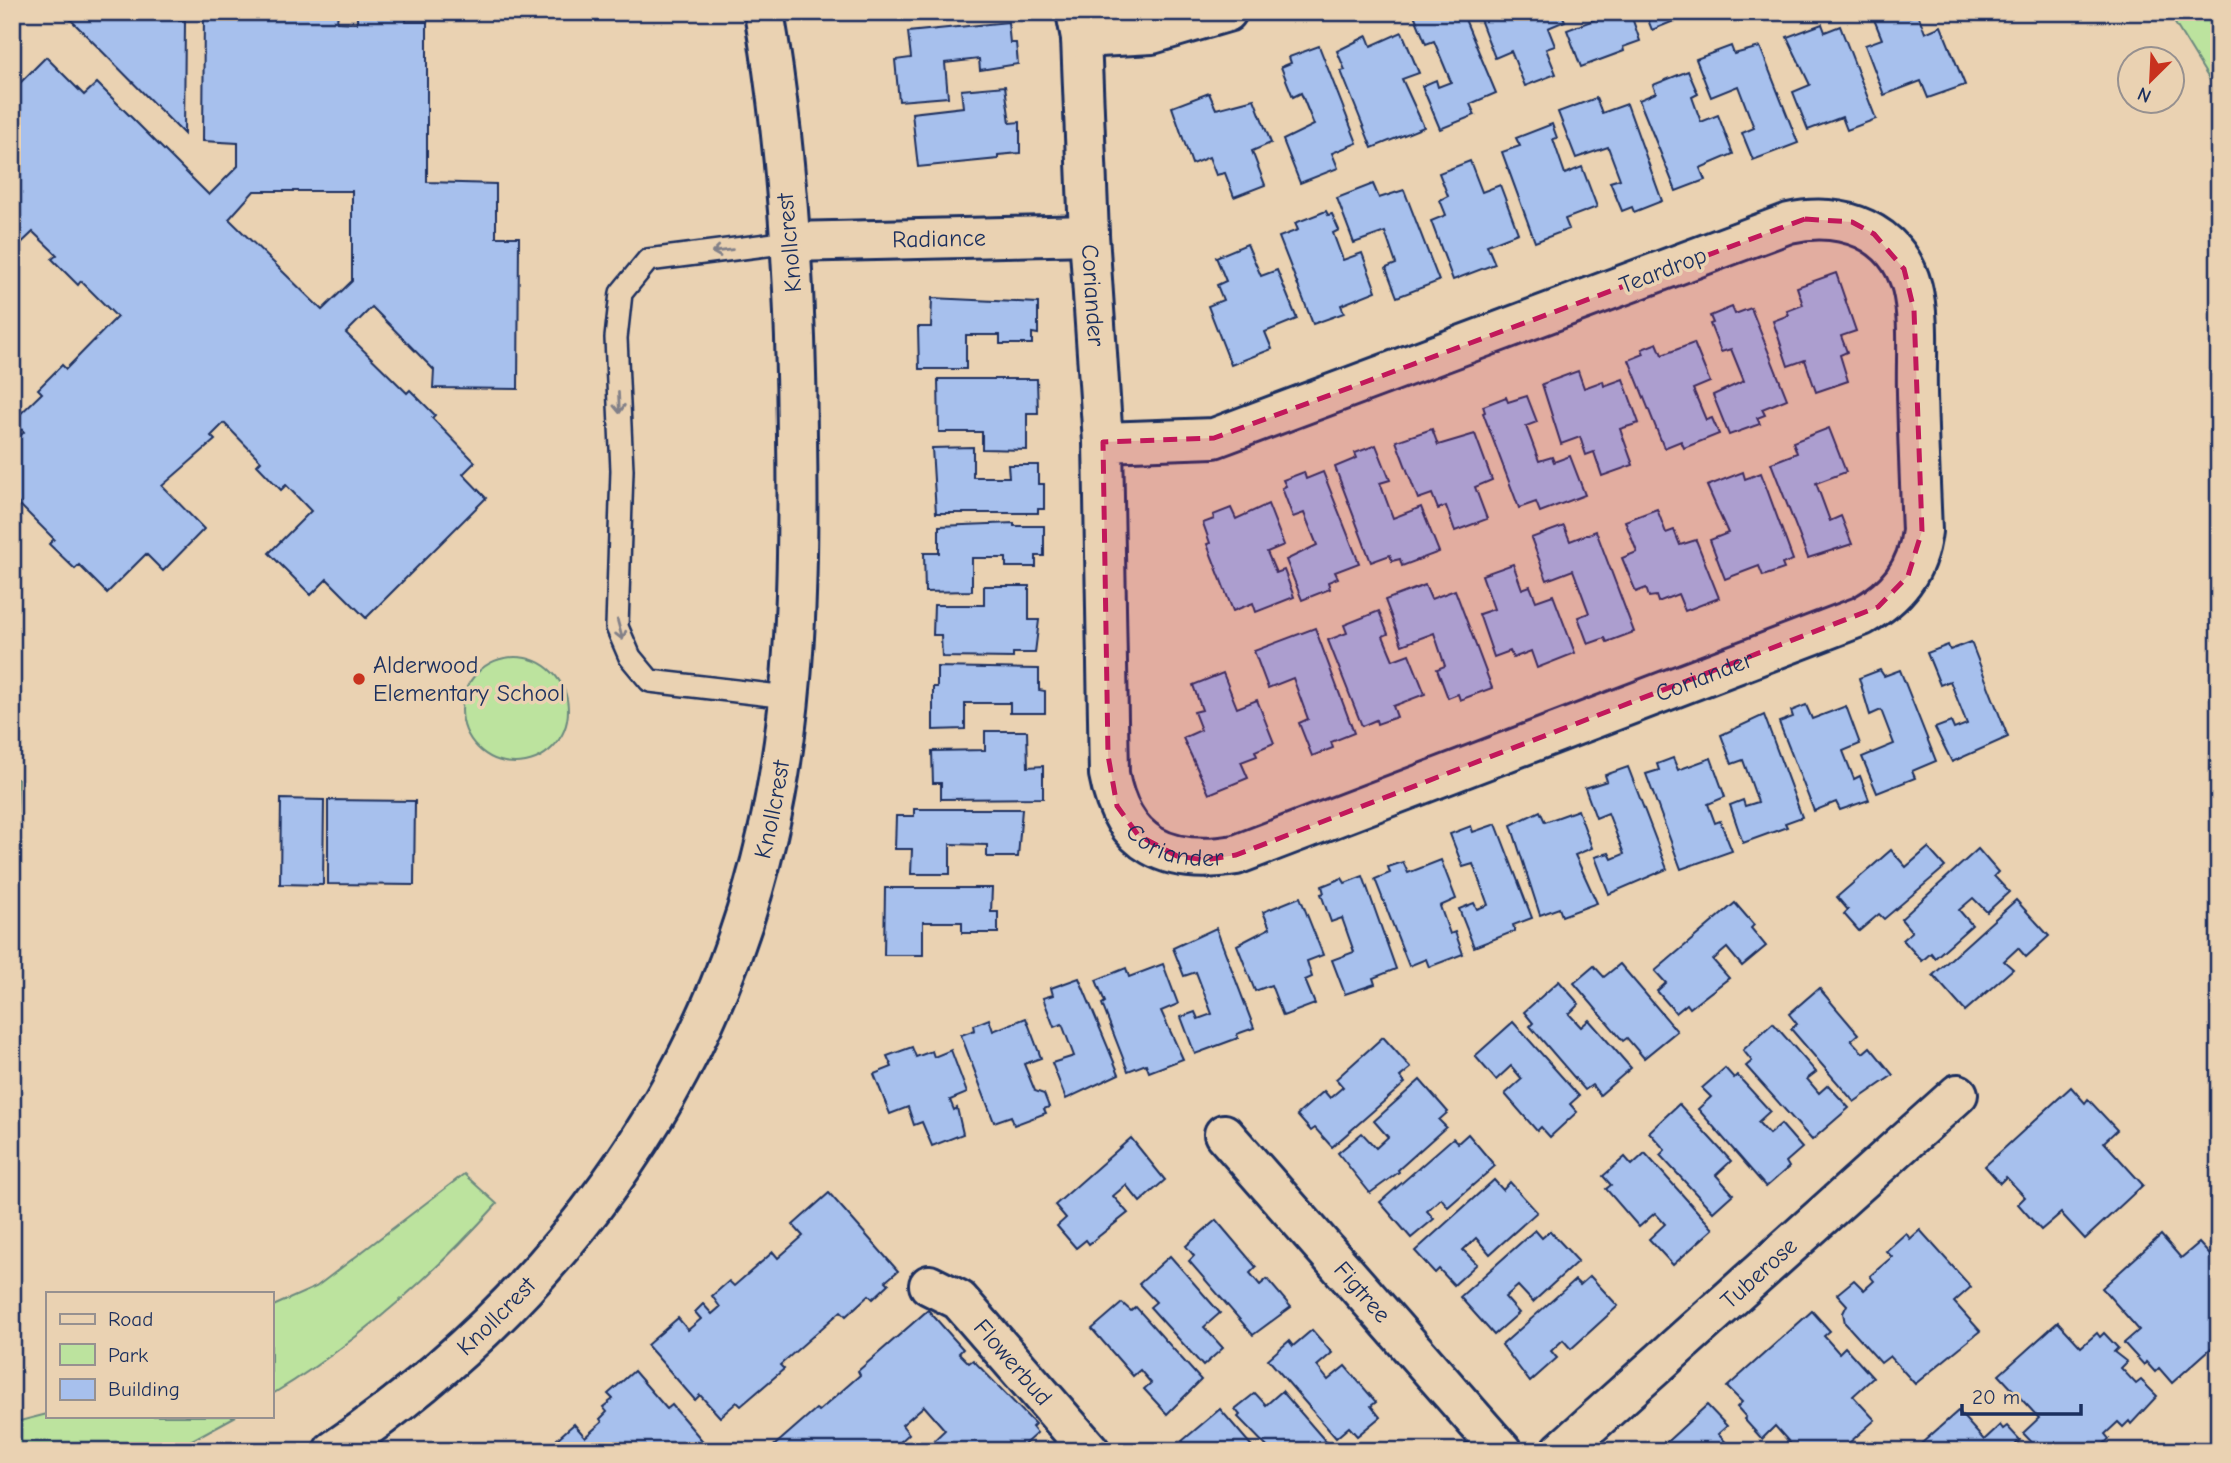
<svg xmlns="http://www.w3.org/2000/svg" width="2231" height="1463" font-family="'Comic Neue',sans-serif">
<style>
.green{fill:#bce39e;stroke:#6c897e;stroke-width:2}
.building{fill:#a7c0ed;stroke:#1b2f5e;stroke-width:2;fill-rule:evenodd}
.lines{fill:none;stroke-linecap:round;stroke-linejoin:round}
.lane-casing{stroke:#1b2f5e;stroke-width:26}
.street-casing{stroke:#1b2f5e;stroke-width:44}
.secondary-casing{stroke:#1b2f5e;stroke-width:44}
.lane{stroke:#ead2b2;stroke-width:21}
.street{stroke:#ead2b2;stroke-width:38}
.secondary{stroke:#ead2b2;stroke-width:38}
.oneway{stroke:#828088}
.marked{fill:#c2185b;fill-opacity:0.2;stroke:#c2185b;stroke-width:5;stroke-dasharray:14 9;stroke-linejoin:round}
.poi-dot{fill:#c8321e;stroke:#ead2b2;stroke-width:2.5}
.labels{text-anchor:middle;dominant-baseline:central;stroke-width:7;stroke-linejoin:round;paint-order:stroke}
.street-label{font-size:24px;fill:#1b2f5e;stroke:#ead2b2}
.poi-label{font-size:24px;fill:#1b2f5e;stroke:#ead2b2;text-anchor:start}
</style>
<rect width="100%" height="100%" fill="#ead2b2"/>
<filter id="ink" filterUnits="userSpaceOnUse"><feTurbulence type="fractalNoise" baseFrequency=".0143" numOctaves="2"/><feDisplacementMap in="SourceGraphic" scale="14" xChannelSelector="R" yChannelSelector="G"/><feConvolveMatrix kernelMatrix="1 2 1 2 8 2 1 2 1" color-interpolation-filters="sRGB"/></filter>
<g filter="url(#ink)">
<!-- green -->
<g class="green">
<path d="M2168 12H2219V95Z"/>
<circle cx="515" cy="710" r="53"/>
<path d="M12 779H18L14 907H12Z"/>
<path d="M464 1174 497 1204C430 1279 357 1343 271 1395V1307L316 1287Z"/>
<path d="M47 1414V1416H236L172 1451H12V1423Z"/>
</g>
<!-- building -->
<g class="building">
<path d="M204 12H338L337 22 357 23V12H406V22H427V182L496 184V237H519L518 389 433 388 434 370 372 307 346 333 407 393 410 390 435 415 432 418 475 462 463 474 486 498 366 618 327 579 311 595 269 553 311 511 286 485 281 490 257 465 261 461 224 423 211 436 215 440 162 486 204 529 163 571 146 554 107 593 79 565 75 569 49 544 54 539 12 497V444L24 432 13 421 42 393 38 389 62 365 66 369 117 317 81 281 78 285 52 259 57 255 33 232 12 252V91L46 57 84 95 97 83 209 195 238 166V143L203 141ZM254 191H352V281L322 310 229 219Z"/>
<path d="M907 12H973L908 20Z"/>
<path d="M1413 12H1462L1496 93 1470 104 1475 115 1440 129 1422 86 1436 80 1438 87 1451 82 1434 41 1426 44Z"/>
<path d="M1483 12H1561L1565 21 1548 28 1555 46 1546 49 1556 74 1525 86 1511 51 1495 58 1478 14Z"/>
<path d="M1591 12H1630L1640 41 1623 47 1624 51 1581 67 1567 30 1594 20Z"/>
<path d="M1645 12H1696L1652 30Z"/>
<path d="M1715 12H1738L1718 20Z"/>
<path d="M1871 12H1908L1910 17 1918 14 1925 33 1941 26 1965 85 1928 98 1921 81 1884 95 1865 45 1882 39Z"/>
<path d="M69 18 185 20 184 134Z"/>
<path d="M1008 22 1010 43H1016L1018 64 980 70 979 59 945 63 948 97 899 101 895 60 911 58 908 32Z"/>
<path d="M1822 24 1825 32 1840 26 1876 119 1847 130 1842 117 1808 130 1793 92 1810 85 1787 37Z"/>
<path d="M1402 32 1419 73 1402 79 1424 127 1372 148 1341 71 1345 70 1337 51 1367 36 1371 46Z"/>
<path d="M1319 46 1357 143 1332 153 1338 168 1300 183 1283 140 1314 125 1301 93 1293 97 1281 67 1291 63 1289 57Z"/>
<path d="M1731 46 1734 54 1760 47 1798 143 1753 160 1742 133 1754 128 1738 86 1711 97 1696 59Z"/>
<path d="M1688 71 1698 94 1692 97 1701 122 1718 115 1733 154 1700 168 1705 180 1676 191 1639 100 1656 93 1653 85Z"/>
<path d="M1005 86 1010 123 1020 122V153L998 155V159L918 167 912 113 963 107 961 90Z"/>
<path d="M1209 93 1216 109 1254 99 1271 143 1252 151 1265 185 1234 197 1225 173 1216 175 1209 157 1192 164 1172 107Z"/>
<path d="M1596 98 1602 113 1627 104 1662 201 1634 212 1632 207 1622 211 1610 182 1620 179 1608 147 1576 158 1558 112Z"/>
<path d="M1552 124 1557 138 1553 139 1565 174 1582 167 1597 207 1565 219 1569 229 1535 242 1502 152 1520 146 1516 138Z"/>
<path d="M1470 161 1482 192 1500 185 1518 233 1487 245 1495 264 1453 280 1431 221 1446 215 1440 200 1448 196 1439 173Z"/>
<path d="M1373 184 1379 198 1404 190 1439 281 1397 297 1386 268 1396 264 1385 232 1354 243 1337 198Z"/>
<path d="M1326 211 1328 215 1332 214 1339 230 1333 233 1343 260 1362 253 1376 291 1341 305 1344 313 1313 324 1279 237 1298 230 1295 223Z"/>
<path d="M1247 244 1261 276 1277 270 1297 319 1265 332 1272 349 1231 365 1208 306 1223 300 1217 285 1226 281 1216 257Z"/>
<path d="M1836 273 1856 331 1841 336 1847 352 1840 355 1848 381 1816 392 1805 360 1788 366 1773 321 1789 315 1787 311 1803 305 1797 287Z"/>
<path d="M932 298 1038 303V334L1032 333V344H1000V335H966V369H919L918 327H931Z"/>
<path d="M1732 307 1735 314 1751 308 1787 399 1762 409 1765 415 1757 418 1760 424 1729 435 1713 395 1744 381 1731 349 1721 352 1710 324 1713 323 1710 316Z"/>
<path d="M1657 343 1662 355 1694 343 1710 382 1693 389 1706 420 1712 418 1719 434 1684 448 1681 441 1664 448 1629 360 1644 354 1642 349Z"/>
<path d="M1578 371 1584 388 1603 381 1604 386 1623 379 1639 423 1620 429 1633 465 1602 476 1594 452 1586 455 1580 437 1561 444 1542 384Z"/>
<path d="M938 379H1037L1038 413H1027V450L982 449V432H939Z"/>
<path d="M1527 396 1537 422 1526 426 1539 461 1552 457 1554 462 1570 456 1585 495 1540 512 1536 502 1519 508 1483 413 1485 412 1483 406 1506 397 1508 402Z"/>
<path d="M1829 428 1846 472 1816 483 1830 521 1841 516 1852 544 1808 558 1771 463 1797 453 1793 442Z"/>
<path d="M1432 429 1438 445 1475 434 1492 480 1475 487 1487 519 1455 531 1446 506 1438 509 1432 494 1418 499 1396 441Z"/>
<path d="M1376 445 1390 480 1380 483 1393 518 1421 507 1439 552 1402 566 1400 559 1392 561 1390 555 1371 562 1335 467 1357 458 1355 453Z"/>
<path d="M973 447V477H1009L1008 465H1038V484H1044V509H1038V513H936L932 448Z"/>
<path d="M1304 472 1306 479 1323 472 1359 563 1335 572 1338 578 1328 582 1330 589 1302 600 1286 560 1317 545 1304 513 1293 517 1282 488 1286 486 1283 480Z"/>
<path d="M1743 472 1745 479 1761 473 1793 560 1782 564 1784 569 1763 576 1759 566 1725 579 1710 540 1728 533 1707 486Z"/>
<path d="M1268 504 1284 545 1267 552 1276 573 1284 570 1294 597 1256 612 1253 603 1233 611 1207 544 1210 543 1203 523 1214 519 1213 515 1231 508 1236 519Z"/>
<path d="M1657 509 1666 533 1674 530 1680 545 1696 540 1719 598 1685 611 1678 594 1658 602 1656 596 1649 597 1646 588 1636 592 1622 558 1637 552 1625 521Z"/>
<path d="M1014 523V526H1044V556H1036V567H1006V558H972V591L925 592 924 553H939V526Z"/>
<path d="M1564 526 1570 541 1596 531 1634 632 1607 642 1605 638 1588 644 1578 617 1589 613 1573 570 1547 580 1531 538Z"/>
<path d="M1513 564 1522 589 1530 586 1536 601 1553 595 1575 653 1537 668 1531 651 1513 658 1510 651 1494 657 1479 614 1494 609 1482 575Z"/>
<path d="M1425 585 1431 599 1455 590 1492 688 1460 700 1458 694 1448 698 1437 669 1445 666 1434 633 1402 645 1385 600Z"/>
<path d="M984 586H1029V620H1039L1035 653H1013V658L942 657 941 635H933L934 605H984Z"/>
<path d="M1379 611 1388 634 1383 636 1393 660 1409 654 1425 694 1393 706 1397 717 1377 724 1376 720 1362 726 1328 640 1347 633 1344 625Z"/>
<path d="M1315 628 1354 733 1331 742 1333 748 1312 756 1299 723 1308 719 1293 678 1268 688 1254 651Z"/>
<path d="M1971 642 2008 737 1952 762 1935 728 1951 722 1954 729 1967 724 1950 681 1940 685 1927 653 1948 645 1950 650Z"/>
<path d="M937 667 1039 669V690L1045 691V713H1010V703H965V729L933 730V687H937Z"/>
<path d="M1880 670 1884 676 1900 670 1936 761 1912 771 1915 778 1877 793 1862 757 1894 744 1881 710 1870 715 1859 678Z"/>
<path d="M1223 673 1237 708 1257 700 1274 743 1255 751 1257 756 1241 762 1248 778 1209 794 1183 738 1201 730 1194 712 1202 710 1193 685Z"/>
<path d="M1806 705 1812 719 1846 706 1860 744 1843 751 1854 779 1860 776 1869 800 1840 810 1836 802 1814 811 1779 722 1793 717 1791 711Z"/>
<path d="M1764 715 1802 817 1785 823 1787 827 1743 843 1730 805 1743 800 1745 806 1758 802 1743 760 1732 764 1721 735Z"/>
<path d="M985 731H1027L1028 767 1043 766V798L941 799V783H933L932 751 985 750Z"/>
<path d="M1673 758 1678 770 1711 758 1725 797 1708 804 1715 823 1720 821 1732 851 1681 869 1646 774 1659 770 1657 764Z"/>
<path d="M1628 767 1667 869 1609 894 1595 857 1609 853 1612 859 1624 854 1608 813 1596 818 1585 788 1607 781 1605 775Z"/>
<path d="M281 799 324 800 323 885 280 884Z"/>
<path d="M328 800 415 801 414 885 328 884Z"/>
<path d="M914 809H1022L1018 857H987V845L950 844V874H911L912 849H895L896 816H914Z"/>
<path d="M1578 810 1592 848 1575 855 1597 903 1562 916 1559 908 1540 915 1511 825 1540 811 1545 822Z"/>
<path d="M1496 824 1532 918 1513 925 1515 931 1474 947 1459 909 1474 903 1477 909 1488 905 1473 864 1463 867 1450 834 1471 826 1473 832Z"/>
<path d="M1928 848 1945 867 1884 919 1879 914 1859 931 1844 914 1848 910 1837 897 1891 850 1906 867Z"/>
<path d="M1978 849 1998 872 1994 876 2009 892 1987 912 1973 898 1959 910 1972 925 1935 958 1931 953 1922 961 1903 940 1912 932 1901 919Z"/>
<path d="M1441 860 1456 899 1440 906 1450 934 1455 932 1463 954 1429 967 1426 959 1409 966 1375 879 1390 873 1388 867 1403 862 1408 873Z"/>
<path d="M1363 876 1396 969 1373 978 1375 984 1345 994 1332 960 1354 952 1342 918 1331 922 1321 894 1324 893 1322 886 1342 878 1345 883Z"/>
<path d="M885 888H992L991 912H998V933H962V922H923V955H884Z"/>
<path d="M1300 897 1323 955 1307 961 1312 977 1305 980 1315 1004 1283 1016 1271 985 1255 991 1237 945 1270 928 1263 912Z"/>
<path d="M2016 900 2049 936 2026 957 2018 948 2004 961 2013 969 1965 1011 1933 975Z"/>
<path d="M1735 903 1754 925 1751 928 1766 946 1742 966 1727 948 1713 960 1729 978 1690 1008 1687 1004 1676 1013 1657 991 1666 983 1655 971Z"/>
<path d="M1216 928 1254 1028 1237 1034 1238 1038 1195 1054 1181 1017 1195 1012 1198 1019 1212 1014 1196 972 1184 976 1173 948Z"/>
<path d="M1163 964 1178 1004 1161 1011 1183 1059 1149 1072 1146 1064 1128 1071 1102 1004 1105 1002 1096 980 1126 968 1129 977Z"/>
<path d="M1620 964 1677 1031 1644 1058 1627 1038 1623 1041 1574 983 1594 966 1604 977Z"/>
<path d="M1079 978 1119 1074 1066 1099 1052 1063 1074 1056 1062 1024 1054 1027 1043 998 1053 995 1051 988Z"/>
<path d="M1559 981 1579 1004 1569 1014 1581 1027 1589 1020 1631 1068 1600 1095 1592 1085 1585 1090 1530 1026 1533 1023 1524 1012Z"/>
<path d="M1819 988 1858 1034 1851 1040 1863 1053 1870 1047 1893 1075 1854 1102 1791 1029 1797 1024 1789 1014Z"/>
<path d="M1026 1018 1041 1058 1024 1064 1035 1091 1044 1094 1049 1107 1044 1109 1046 1113 1014 1125 1011 1116 994 1122 961 1035 975 1030 974 1025 989 1019 993 1031Z"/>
<path d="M1513 1022 1579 1096 1570 1104 1577 1112 1550 1137 1541 1127 1537 1131 1505 1094 1522 1079 1511 1066 1496 1080 1475 1056Z"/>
<path d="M1773 1023 1816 1072 1807 1079 1819 1093 1828 1085 1849 1108 1812 1140 1746 1066 1752 1061 1743 1050Z"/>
<path d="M1383 1037 1411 1068 1400 1077 1405 1083 1332 1147 1315 1128 1311 1131 1297 1115 1324 1091 1330 1098 1343 1087 1336 1079Z"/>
<path d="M912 1047 916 1057 932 1051 934 1057 951 1050 967 1093 950 1100 954 1110 957 1108 963 1134 932 1146 922 1122 914 1125 908 1107 890 1114 874 1074 892 1067 887 1056Z"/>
<path d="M1725 1068 1734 1078 1737 1075 1770 1111 1758 1122 1769 1134 1781 1124 1802 1148 1786 1162 1789 1167 1766 1187 1698 1109 1711 1097 1702 1088Z"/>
<path d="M1420 1080 1448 1112 1439 1120 1446 1127 1398 1170 1399 1172 1370 1193 1338 1153 1362 1133 1376 1148 1388 1137 1374 1121Z"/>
<path d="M2071 1087 2085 1103 2088 1099 2117 1130 2104 1142 2143 1185 2085 1239 2061 1213 2041 1230 2018 1204 2025 1197 2006 1177 2000 1183 1985 1166Z"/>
<path d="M1679 1104 1731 1161 1716 1175 1733 1194 1713 1212 1660 1155 1665 1150 1649 1132Z"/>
<path d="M1468 1134 1495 1166 1448 1207 1441 1198 1427 1211 1434 1219 1411 1238 1380 1202 1453 1138 1458 1143Z"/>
<path d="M1131 1138 1165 1180 1140 1202 1126 1185 1113 1196 1128 1213 1089 1244 1086 1240 1076 1248 1057 1226 1066 1218 1055 1205Z"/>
<path d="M1645 1153 1713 1229 1673 1265 1649 1239 1665 1224 1655 1213 1639 1227 1606 1189 1611 1185 1603 1176 1625 1157 1632 1165Z"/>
<path d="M1494 1180 1503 1190 1510 1182 1537 1212 1490 1254 1476 1238 1463 1250 1477 1264 1454 1285 1439 1269 1435 1273 1415 1251Z"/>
<path d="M829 1193 898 1271 886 1281 889 1284 873 1299 869 1295 846 1316 841 1311 780 1365 784 1369 741 1406 737 1402 720 1417 700 1395 695 1400 647 1345 678 1318 688 1330 701 1319 695 1312 703 1304 712 1314 720 1307 712 1296 729 1281 734 1286 773 1252 778 1258 803 1236 793 1225Z"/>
<path d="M1216 1220 1256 1267 1250 1273 1260 1285 1267 1279 1291 1307 1253 1335 1189 1261 1194 1256 1186 1246Z"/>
<path d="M1535 1230 1542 1238 1550 1231 1578 1261 1533 1302 1518 1286 1505 1297 1519 1313 1494 1335 1460 1297Z"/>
<path d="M1920 1230 1971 1287 1954 1302 1980 1331 1915 1384 1890 1356 1881 1363 1845 1323 1843 1313 1847 1305 1837 1294 1854 1280 1864 1290 1874 1281 1870 1276 1892 1257 1886 1251 1906 1233 1910 1239Z"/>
<path d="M2161 1235 2181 1258 2199 1243 2219 1265V1341L2172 1383 2159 1368 2155 1372 2146 1362 2144 1365 2124 1343 2139 1330 2102 1288Z"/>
<path d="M1170 1256 1220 1313 1204 1327 1223 1348 1203 1366 1150 1307 1156 1302 1139 1284Z"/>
<path d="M1590 1276 1618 1306 1571 1349 1563 1340 1551 1351 1557 1358 1530 1382 1502 1345 1575 1280 1580 1285Z"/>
<path d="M1122 1303 1131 1311 1136 1307 1201 1380 1167 1414 1144 1389 1151 1383 1140 1370 1133 1376 1092 1329Z"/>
<path d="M928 1310 963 1349 959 1353 969 1363 973 1360 1035 1424 1032 1427 1037 1433 1017 1451H928L926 1448 945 1430 924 1406 902 1425 909 1434 898 1444 904 1451H768L816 1409 819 1411 860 1375 858 1371Z"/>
<path d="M1812 1311 1830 1331 1824 1336 1839 1353 1845 1347 1873 1378 1853 1396 1875 1420 1840 1451H1797L1775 1426 1762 1439 1744 1419 1746 1417 1737 1407 1742 1402 1727 1387Z"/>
<path d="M2058 1322 2081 1347 2097 1333 2100 1337 2104 1333 2118 1348 2114 1352 2127 1362 2121 1368 2136 1384 2141 1380 2157 1396 2131 1424 2129 1421 2123 1427 2118 1422 2105 1434 2109 1439 2096 1451H2040L2023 1433 2039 1418 1999 1375Z"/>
<path d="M1312 1330 1332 1353 1317 1366 1328 1380 1345 1366 1376 1402 1371 1406 1380 1417 1357 1436 1349 1427 1336 1438 1268 1359 1289 1341 1293 1346Z"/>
<path d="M634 1371 667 1409 672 1405 706 1445 699 1451H556L563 1445 557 1439 574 1424 585 1437 602 1422 600 1419 607 1412 603 1407 613 1399 608 1394Z"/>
<path d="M1282 1391 1334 1451H1271L1238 1417 1240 1415 1235 1409 1255 1393 1266 1405Z"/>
<path d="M1707 1405 1727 1426 1718 1434 1734 1451 1742 1444 1754 1451H1657Z"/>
<path d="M1220 1409 1256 1451H1191L1182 1441Z"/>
<path d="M1958 1411 1984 1440 2000 1425 2003 1429 2007 1426 2020 1440 2016 1444 2020 1448 1913 1451Z"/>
</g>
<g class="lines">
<defs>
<path id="lane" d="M788 697 650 681 630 657 617 627 622 470 616 338 621 293 648 260 790 242"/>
<g id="street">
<path id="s1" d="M1076 12 1081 38 1089 235 1103 442 1109 774C1122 846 1168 866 1236 855L1862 616C1897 596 1917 572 1922 531 1920 485 1918 439 1917 393 1916 359 1920 319 1912 287 1897 230 1841 211 1789 223L1214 438 1103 442"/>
<path d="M1081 38 1152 34 1227 12"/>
<path id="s2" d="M790 242 1089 235"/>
<path id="s3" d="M1224 1134 1502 1451"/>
<path id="s4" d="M929 1285 959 1300 1090 1451"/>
<path id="s5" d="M1561 1451 1958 1094"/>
</g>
<g id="secondary">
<path id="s6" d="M333 1451C549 1304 708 1094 767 836 797 707 799 569 797 436 796 296 788 151 764 12"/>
</g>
</defs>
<!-- lane casing -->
<use href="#lane" class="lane-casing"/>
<!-- street casing -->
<use href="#street" class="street-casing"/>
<!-- secondary casing -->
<use href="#secondary" class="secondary-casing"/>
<!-- lane -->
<use href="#lane" class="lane"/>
<!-- street -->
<use href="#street" class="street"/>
<!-- secondary -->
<use href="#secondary" class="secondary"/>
</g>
<!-- one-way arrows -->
<defs><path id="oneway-shaft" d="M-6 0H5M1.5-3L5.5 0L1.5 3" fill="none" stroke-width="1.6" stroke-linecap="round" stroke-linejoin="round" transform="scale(1.75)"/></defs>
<g class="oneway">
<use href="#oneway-shaft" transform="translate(722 251) rotate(173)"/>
<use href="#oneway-shaft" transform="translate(619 403) rotate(87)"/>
<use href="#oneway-shaft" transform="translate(620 630) rotate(75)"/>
</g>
</g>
<!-- marked area -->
<path class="marked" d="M1805 219 1852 222 1874 234 1904 269 1914 310 1922 531 1908 576 1878 607 1236 855 1205 860 1177 856 1138 835 1117 806 1108 755 1103 442 1214 438Z"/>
<!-- markers -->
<circle class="poi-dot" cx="359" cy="679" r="7"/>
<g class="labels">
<!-- street labels -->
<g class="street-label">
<text stroke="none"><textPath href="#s2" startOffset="149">Radiance</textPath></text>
<text transform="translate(789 243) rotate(-95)">Knollcrest</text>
<text transform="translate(1663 270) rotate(-21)">Teardrop</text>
<text stroke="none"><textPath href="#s1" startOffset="284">Coriander</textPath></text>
<text stroke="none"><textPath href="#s1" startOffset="1437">Coriander</textPath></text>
<text stroke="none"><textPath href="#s6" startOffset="798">Knollcrest</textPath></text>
<text stroke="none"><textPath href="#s1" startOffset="872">Coriander</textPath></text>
<text stroke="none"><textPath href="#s5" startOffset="266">Tuberose</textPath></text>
<text stroke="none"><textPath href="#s3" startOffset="210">Figtree</textPath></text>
<text stroke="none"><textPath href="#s6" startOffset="212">Knollcrest</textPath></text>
<text stroke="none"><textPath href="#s4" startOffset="116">Flowerbud</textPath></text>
</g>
<!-- poi labels -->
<g class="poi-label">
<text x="373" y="665">Alderwood<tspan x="373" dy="28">Elementary School</tspan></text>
</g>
</g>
<!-- margin -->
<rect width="2231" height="1463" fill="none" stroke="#ead2b2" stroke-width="42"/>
<rect x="21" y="21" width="2189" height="1421" fill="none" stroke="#1b2f5e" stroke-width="2.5" filter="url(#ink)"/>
<!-- legend -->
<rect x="46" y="1292" width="228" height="126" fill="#ead2b2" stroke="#979190" stroke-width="2"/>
<rect x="60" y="1314" width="35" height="10" fill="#ead2b2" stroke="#979190" stroke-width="2"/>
<text x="108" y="1326" font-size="21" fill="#1b2f5e">Road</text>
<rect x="60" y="1344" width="35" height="21" fill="#bce39e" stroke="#979190" stroke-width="2"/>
<text x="108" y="1362" font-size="21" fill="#1b2f5e">Park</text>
<rect x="60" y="1379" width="35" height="21" fill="#a7c0ed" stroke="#979190" stroke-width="2"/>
<text x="108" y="1396" font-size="21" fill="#1b2f5e">Building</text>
<!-- north arrow -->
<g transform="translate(2151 80) rotate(204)"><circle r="33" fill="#ead2b2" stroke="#979190" stroke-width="2"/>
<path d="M0-5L12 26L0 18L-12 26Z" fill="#c8321e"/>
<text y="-10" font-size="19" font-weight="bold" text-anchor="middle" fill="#1b2f5e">N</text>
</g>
<!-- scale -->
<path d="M1962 1404v10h119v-10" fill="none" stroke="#1b2f5e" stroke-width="3.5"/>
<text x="1972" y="1404" font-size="21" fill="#1b2f5e" stroke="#ead2b2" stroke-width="5" paint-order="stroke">20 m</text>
</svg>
